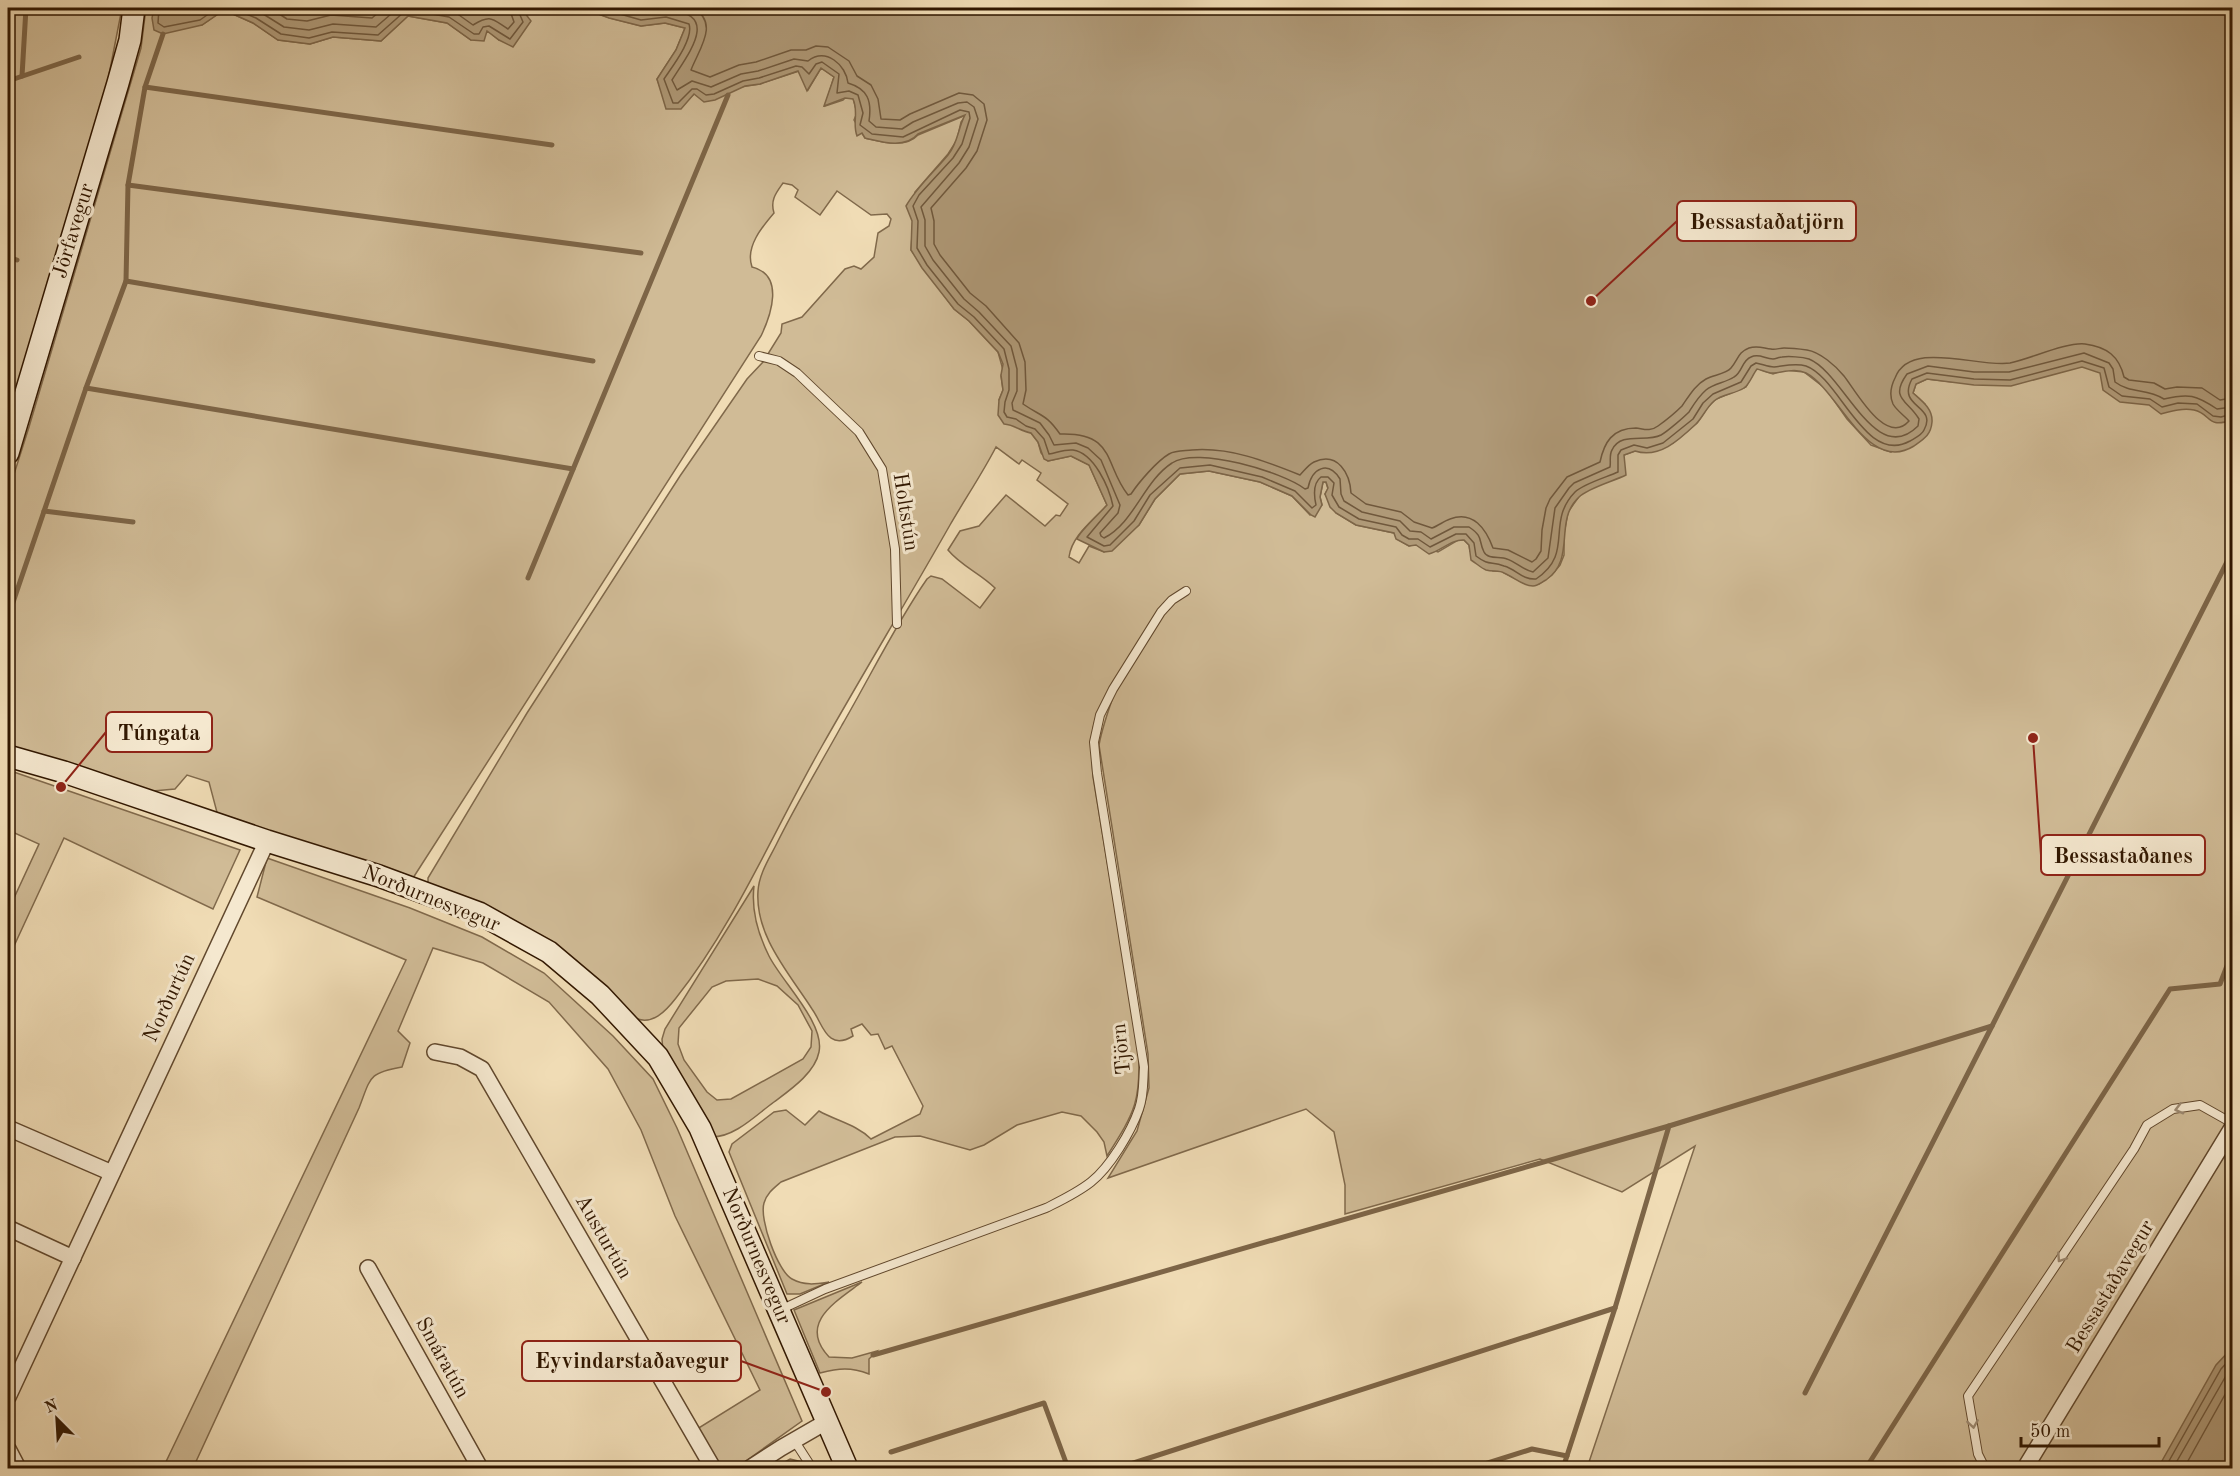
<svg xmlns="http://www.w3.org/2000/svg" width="2240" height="1476" font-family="'Old Standard TT',serif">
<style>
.green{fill:#d0bb96;stroke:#80694b;stroke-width:1.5;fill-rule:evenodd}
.water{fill:#af9977;stroke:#7d6547;stroke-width:1.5}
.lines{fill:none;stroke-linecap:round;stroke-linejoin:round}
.shore{stroke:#70583c;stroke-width:1.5}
.stream{stroke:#7d6547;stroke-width:5}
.lane-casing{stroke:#61482d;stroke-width:10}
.street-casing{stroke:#61482d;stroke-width:18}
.secondary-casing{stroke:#311700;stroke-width:24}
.lane{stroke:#f5e8cf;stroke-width:8}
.street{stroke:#f5e8cf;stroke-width:15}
.secondary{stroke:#f5e8cf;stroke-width:21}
.oneway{stroke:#9d8a72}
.labels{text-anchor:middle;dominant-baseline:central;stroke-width:6;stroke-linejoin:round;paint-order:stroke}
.street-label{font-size:21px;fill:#311700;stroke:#f5e8cf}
.leader{fill:none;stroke:#8f2418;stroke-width:2}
.callout-dot{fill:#8f2418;stroke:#f5e8cf;stroke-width:2}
.callout{fill:#f5e8cf;stroke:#8f2418;stroke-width:2}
.callout-label{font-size:22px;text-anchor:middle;font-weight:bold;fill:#311700}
</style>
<rect width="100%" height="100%" fill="#f0dcb5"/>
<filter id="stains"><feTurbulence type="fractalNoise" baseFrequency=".00333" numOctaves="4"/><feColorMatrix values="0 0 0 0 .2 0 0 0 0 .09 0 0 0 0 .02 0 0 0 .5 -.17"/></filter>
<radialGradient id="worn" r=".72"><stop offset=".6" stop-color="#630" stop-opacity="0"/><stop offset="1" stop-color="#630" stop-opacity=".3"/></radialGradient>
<!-- green -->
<g class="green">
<path d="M8 8H122L106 90 8 420Z"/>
<path d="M146 8H155L202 25 224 10 253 23 278 40 310 44 333 37 381 41 408 16 447 23 471 40 487 30 499 40 530 22 521 8H582L610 18 641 26 665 23 685 28 676 50 657 79 664 98 688 100 694 94 760 84 799 71 808 90 821 68 834 77 825 106 843 100 845 98H853L857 113 854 120 865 138C882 142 905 149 918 135L966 115 961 122 957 140 948 154 915 192 911 250 954 309 969 321 998 352 1003 370 1001 376 1003 390 999 400 1014 425 1031 433 1038 442 1041 453 1048 461 1071 456 1089 465 1107 505C1093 521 1072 535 1069 557L1079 563 1089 546 1104 552 1139 525 1155 499 1180 474 1209 471 1260 482 1292 496 1310 515 1322 505 1320 497 1323 482H1326L1328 489 1325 494 1336 513 1356 525 1394 533 1397 539 1409 546 1416 544 1438 552 1458 540H1464L1469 545 1470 551 1493 571H1501L1516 579 1539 584 1552 575 1560 565 1564 555V534L1568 512 1580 495 1624 455 1635 451 1673 443 1697 423 1708 407 1716 399 1746 387 1756 368 1773 374 1784 370 1804 372 1826 389 1847 419 1871 445 1891 452 1925 404 1913 393 1916 384 1927 379 1952 382 2232 8V1468H1587L1695 1146 1622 1192 1540 1159 1345 1214V1185L1334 1132 1306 1109 1108 1178 1137 1131 1149 1088 1148 1054 1099 745C1104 718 1115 694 1123 668 1113 686 1099 704 1094 724 1090 741 1092 759 1093 777L1138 1046C1142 1100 1135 1112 1107 1156L1104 1142 1097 1132 1081 1116 1062 1112 1017 1125 984 1145 970 1150 920 1136 895 1137 781 1182C774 1188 767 1193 764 1203 759 1219 778 1272 792 1279 805 1286 816 1284 829 1282L800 1294H787L729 1152 732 1144 774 1112 786 1110 805 1125 819 1111C837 1121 857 1125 871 1139L920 1114 923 1106 892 1046 885 1049 878 1034 871 1035 862 1024 851 1029 853 1036C827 1052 823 1024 812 1009 789 973 755 936 758 891 759 874 769 859 776 845 796 804 820 765 842 725 870 677 895 625 927 579L931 576 942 579 980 608 995 588C980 573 961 566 948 550L960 531 979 526 1006 495 1045 526 1056 515 1060 516 1068 504 1037 480 1041 473 1022 460 1019 464 996 447C982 474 965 499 950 525 908 599 864 672 822 746 775 828 735 924 676 998 666 1011 652 1026 635 1018L428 885V878L527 713 680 476 747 379 763 362 781 333 782 324 802 317 845 269 854 266 861 269 874 257 878 233 889 226 891 219 887 214 871 215 837 191 820 215 795 197 798 190 792 185 783 183C776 193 770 200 774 213 762 227 745 247 752 267 785 275 771 315 761 336L413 878 219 820 209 782 187 775 175 789 131 793 8 748V493L29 427 141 48Z"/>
<path d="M8 770 240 850 213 909 64 838 8 959V911L39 844 8 830Z"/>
<path d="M267 858 410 908 482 937 544 973 613 1036 653 1079 677 1128 802 1421 736 1468H720L697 1429 760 1390 675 1216 641 1130 608 1069 549 1002 483 963 433 948 398 1031 410 1043 402 1067C368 1073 371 1077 359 1108L193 1468H163L406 960 257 897Z"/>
<path d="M754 886C751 911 758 934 769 956 782 982 825 1023 819 1052 815 1073 790 1090 774 1102 756 1115 735 1137 712 1137L663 1051 662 1039 665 1029ZM758 979 777 986 798 1005 812 1031 811 1047 803 1059 731 1099 717 1100 707 1092 684 1060 678 1044 679 1028 712 987 726 981Z"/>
<path d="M862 1282C837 1301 797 1323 829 1357L852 1358 877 1351 869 1359V1374C851 1367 839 1368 820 1373L794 1310Z"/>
<path d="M790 1459 802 1462 805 1468H774Z"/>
</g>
<!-- water -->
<g class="water">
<path d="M154 8H167L178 11 183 8H521L531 21 513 47 499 40 487 31 484 41 471 40 447 23 408 16 381 41 333 37 310 44 278 40 253 23 224 10 202 25 163 34 154 30 152 18Z"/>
<path d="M582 8H2232V420C2206 429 2212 414 2194 410 2182 408 2172 411 2161 414L2149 405 2120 402 2103 390 2100 373 2082 367 2011 386 1974 385 1927 379 1916 384 1913 393C1922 401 1933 409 1932 422 1931 435 1924 439 1914 446 1867 475 1839 390 1806 373 1796 368 1784 372 1774 373 1769 374 1762 370 1757 369 1753 374 1749 385 1744 388 1735 394 1722 394 1714 401 1706 408 1703 417 1696 424 1679 440 1659 459 1635 451L1624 455 1626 475C1614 481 1588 488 1579 497 1553 521 1577 558 1546 580 1542 582 1538 586 1533 586 1522 586 1514 577 1504 573 1499 570 1493 572 1486 570 1481 568 1476 563 1471 560L1469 545 1464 540C1452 539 1441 551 1429 554L1416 545 1409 546 1396 539 1394 533 1356 525 1336 513 1330 507 1325 494 1328 488 1326 482H1323L1320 497 1322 505 1315 517 1311 515 1292 496 1260 482 1209 471 1180 474 1155 499 1139 525 1112 551 1104 552 1077 539C1079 532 1101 512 1107 505L1089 465 1071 456 1048 461 1044 459 1038 442 1031 433C1020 431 1015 425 1004 424L998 415 999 400 1003 390 1001 375 1003 364 998 352 969 321 954 309 922 268 911 250 912 221 906 206C917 187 934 172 948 155 958 143 958 128 965 115L918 134C905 149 882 142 865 138L862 133 857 136C852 123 859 112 853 99L845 98 824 106 834 77 821 68 807 91 798 71 760 84 745 86 715 100 704 102 694 94 681 109H666L657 79 676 50 685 28 665 23 641 26 609 18Z"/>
<path d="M2232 1348V1468H2158L2216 1365Z"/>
</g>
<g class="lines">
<!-- shore -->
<g class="shore">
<path d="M159 8 158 23 164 27 200 20 217 8"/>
<path d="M232 8 256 18 281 34 309 38 332 32 378 35 404 12 409 10 449 17 474 34H479L483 27 489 26 510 39 523 22 517 8"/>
<path d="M249 8 260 12 284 27 309 30 333 24 376 27 398 8"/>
<path d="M270 8 287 19 307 21 331 15 372 18 384 8"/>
<path d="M430 8 452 10 473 25C491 14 492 19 508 29L514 22 509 8"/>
<path d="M599 8 641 20 666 17 689 24C694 39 672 67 664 79L673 103H678L692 89H697L706 95 714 94 743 81 759 78 796 66 802 67 809 74 816 64 822 62 839 74 837 93 849 91 858 95 863 113 860 125 872 134 903 137 960 110 969 112 970 118 962 144 953 158 919 195 913 206 918 221 917 248 927 265 958 304 974 317 1004 349 1009 369V390L1005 402 1004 412 1007 417 1016 419 1026 426 1035 429 1044 439 1049 454C1056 453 1065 449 1073 450 1094 453 1109 487 1113 506L1087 537 1104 546 1110 545 1134 521 1150 495 1180 468 1210 465 1262 477 1295 491 1312 508 1316 505C1314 496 1313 483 1321 477H1328L1334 483 1332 495 1339 507 1359 519 1396 527 1402 535 1409 539H1418L1430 547 1456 534H1466L1474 543 1476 556C1489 566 1491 561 1504 566 1516 569 1522 580 1536 579 1575 553 1545 523 1575 492 1583 484 1607 477 1618 472V455L1621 450 1634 445 1647 448 1663 443 1693 419 1703 403 1713 394 1741 382 1751 366 1756 363C1762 364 1768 367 1774 367 1784 366 1795 363 1806 366 1840 378 1865 466 1910 441 1915 438 1922 435 1924 430 1938 405 1896 408 1912 379L1927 373 1974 379 2010 380 2082 361 2104 368 2109 387 2122 396 2150 399 2162 407 2178 403 2197 404 2213 416 2221 417 2232 414"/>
<path d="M623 8C629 9 636 12 642 12 649 13 657 10 665 10 723 12 688 54 672 80L677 90 692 81 711 87 741 74 758 71 794 59 808 61C826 47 846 65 848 83 868 89 872 101 869 121L876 127 902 129 913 122 958 103 967 102 974 107 978 119 969 147 959 163 921 207 925 220V246L933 260 964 299 979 312 1011 346 1017 369V391L1012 403 1013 410 1040 423 1049 435 1054 445 1076 443 1088 448 1101 460 1120 505 1118 513 1100 533 1101 536 1104 538C1134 523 1144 481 1172 463 1197 446 1283 472 1305 489L1308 488C1312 468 1328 460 1340 479L1341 494 1344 501 1362 512 1400 521 1410 531 1421 532 1431 539 1454 527H1469C1484 537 1478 540 1484 552 1488 560 1500 556 1507 559 1516 562 1523 570 1533 572L1548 558 1555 508 1569 488 1574 483 1610 467C1611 462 1609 455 1612 450 1621 431 1646 443 1661 435 1668 431 1684 417 1689 412 1694 404 1698 397 1706 390 1714 383 1725 383 1734 377 1742 373 1742 360 1751 357 1759 353 1765 359 1773 359 1776 359 1779 357 1782 357 1789 356 1802 357 1809 359 1844 373 1875 469 1918 426L1919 419C1908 400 1889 399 1907 374L1928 366 1974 372H2009L2084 353 2109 363 2113 369 2115 382C2131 394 2146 388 2164 399 2189 393 2196 395 2217 409L2232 407"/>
<path d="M693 8C720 23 699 49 691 70L710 77 739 65 756 62 791 50H806L816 46 828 47 849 61 857 76 871 85 878 99 881 119 900 120 910 114 959 93 973 95 984 104 987 120 977 151 966 168 931 208 934 221V244L940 255 970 293 986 306 1019 343 1025 362 1026 390 1023 404C1042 417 1046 414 1060 434 1116 432 1104 465 1128 495L1131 494C1139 482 1157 461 1169 454 1176 450 1185 451 1192 450 1230 447 1265 461 1300 475 1304 471 1308 465 1314 462 1338 451 1350 474 1351 493L1366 504 1401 512 1414 522 1432 528C1438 526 1444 521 1450 519 1473 510 1486 529 1493 548L1508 550 1532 562 1536 559 1541 551 1542 530 1546 508 1550 499 1567 477 1600 462C1604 443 1612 428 1636 428 1644 429 1650 432 1658 426 1665 421 1676 412 1682 406 1689 396 1695 385 1706 379 1713 375 1726 374 1731 368 1738 360 1738 352 1749 348 1757 345 1763 348 1771 349 1775 350 1780 348 1784 348 1792 348 1800 349 1807 350 1820 352 1836 366 1844 376 1856 391 1886 447 1909 421 1904 415 1897 411 1893 404 1889 395 1891 386 1895 378 1910 339 1978 368 2010 363 2030 359 2066 342 2085 344 2107 347 2119 356 2124 377L2129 380 2154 383 2165 389 2177 387 2202 388 2220 400 2232 398"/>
<path d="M2165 1468 2221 1369 2232 1357"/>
<path d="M2173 1468 2227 1374 2232 1368"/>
<path d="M2184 1468 2232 1382"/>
</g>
<!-- stream -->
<g class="stream">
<path d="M22 76 26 8"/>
<path d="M8 81 79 57"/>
<path d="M145 87 552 145"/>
<path d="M128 185 641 253"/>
<path d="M8 257 17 260"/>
<path d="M126 281 593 361"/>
<path d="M86 388 573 469"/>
<path d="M44 511 133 522"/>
<path d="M528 578 728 95"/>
<path d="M8 617 86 388 126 281 128 185 145 87 163 34"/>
<path d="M873 1355 1669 1126"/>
<path d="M1805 1393 1992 1026"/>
<path d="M891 1452 1044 1403 1068 1468"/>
<path d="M1118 1468 1615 1308"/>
<path d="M1472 1468 1532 1449 1567 1456"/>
<path d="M1563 1468 1615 1308 1669 1126 1992 1026 2232 552"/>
<path d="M1866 1468 2170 989 2220 984 2232 953"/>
</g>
<defs>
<g id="lane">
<path d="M759 356 779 361 797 373 859 432 882 469 895 549 897 624"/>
<path d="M780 1310 825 1289 1046 1208C1062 1200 1077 1193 1091 1182 1110 1167 1131 1132 1139 1109 1144 1095 1143 1081 1144 1067L1097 773 1094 742 1100 715 1113 689 1161 612 1172 600 1186 591"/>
<path d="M794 1440 812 1468"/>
<path d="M1985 1468 1978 1454 1968 1396 2134 1149 2147 1125 2173 1109 2200 1105 2232 1123"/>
</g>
<g id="street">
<path d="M435 1052 460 1057 482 1069 713 1468"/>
<path d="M8 1128 112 1173"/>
<path d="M8 1228 73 1258"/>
<path d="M368 1268 480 1468"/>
<path d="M8 1397 267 841"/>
<path d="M8 1449 18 1468"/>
<path d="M750 1468 781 1448 826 1422"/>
<path d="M2025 1468 2232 1128"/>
</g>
<g id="secondary">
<path d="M8 453 118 83 130 40 134 8"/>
<path d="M8 756 64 772 267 841 379 876 479 913 549 952 600 995 658 1057 700 1128 847 1468"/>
</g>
</defs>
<!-- lane casing -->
<use href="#lane" class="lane-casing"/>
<!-- street casing -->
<use href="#street" class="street-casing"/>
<!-- secondary casing -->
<use href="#secondary" class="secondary-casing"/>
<!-- lane -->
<use href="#lane" class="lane"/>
<!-- street -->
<use href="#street" class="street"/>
<!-- secondary -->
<use href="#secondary" class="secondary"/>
</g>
<!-- one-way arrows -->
<defs><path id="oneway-chevron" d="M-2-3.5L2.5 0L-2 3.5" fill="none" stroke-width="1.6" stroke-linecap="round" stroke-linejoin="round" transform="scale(1.5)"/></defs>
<g class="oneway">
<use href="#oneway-chevron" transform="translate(2179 1109) rotate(166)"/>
<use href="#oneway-chevron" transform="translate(2061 1258) rotate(124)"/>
<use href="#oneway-chevron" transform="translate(1973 1424) rotate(81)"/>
</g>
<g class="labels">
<!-- street labels -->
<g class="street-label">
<text transform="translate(74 231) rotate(-73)">Jörfavegur</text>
<text transform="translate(905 512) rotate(81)">Holtstún</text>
<text transform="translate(431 899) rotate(22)">Norðurnesvegur</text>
<text transform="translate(170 998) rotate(-65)">Norðurtún</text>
<text transform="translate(1122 1049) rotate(-96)">Tjörn</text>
<text transform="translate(603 1237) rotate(60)">Austurtún</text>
<text transform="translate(756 1256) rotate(67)">Norðurnesvegur</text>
<text transform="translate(2111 1287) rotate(-59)">Bessastaðavegur</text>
<text transform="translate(442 1358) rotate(61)">Smáratún</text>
</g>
</g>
<!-- callouts -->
<path class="leader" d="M1591 301L1677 221M61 787L106 732M2033 738L2041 855M826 1392L741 1361"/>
<g class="callout-dot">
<circle cx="1591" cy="301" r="6"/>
<circle cx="61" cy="787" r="6"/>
<circle cx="2033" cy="738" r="6"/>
<circle cx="826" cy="1392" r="6"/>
</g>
<g class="callout">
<rect x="1677" y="201" width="179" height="40" rx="6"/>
<rect x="106" y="712" width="106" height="40" rx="6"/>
<rect x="2041" y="835" width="164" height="40" rx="6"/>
<rect x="522" y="1341" width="219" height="40" rx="6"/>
</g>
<g class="callout-label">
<text x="1767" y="229">Bessastaðatjörn</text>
<text x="159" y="740">Túngata</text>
<text x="2123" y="863">Bessastaðanes</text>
<text x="632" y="1368">Eyvindarstaðavegur</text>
</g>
<!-- margin -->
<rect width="2240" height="1476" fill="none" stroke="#f0dcb5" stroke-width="30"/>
<rect x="9" y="9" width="2222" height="1458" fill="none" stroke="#311700" stroke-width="3"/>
<rect x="15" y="15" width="2210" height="1446" fill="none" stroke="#311700" stroke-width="1.5"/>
<!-- north arrow -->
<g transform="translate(57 1419) rotate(336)" stroke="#f5e8cf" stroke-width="4.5" paint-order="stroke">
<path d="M0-4.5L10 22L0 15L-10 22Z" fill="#311700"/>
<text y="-9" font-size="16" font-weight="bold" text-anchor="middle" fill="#311700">N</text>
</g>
<!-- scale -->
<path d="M2021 1437v9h138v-9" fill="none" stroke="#311700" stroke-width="3"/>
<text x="2030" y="1437" font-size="18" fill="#311700" stroke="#f5e8cf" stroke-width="4.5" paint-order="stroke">50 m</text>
<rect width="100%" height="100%" filter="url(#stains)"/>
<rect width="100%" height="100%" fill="url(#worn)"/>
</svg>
